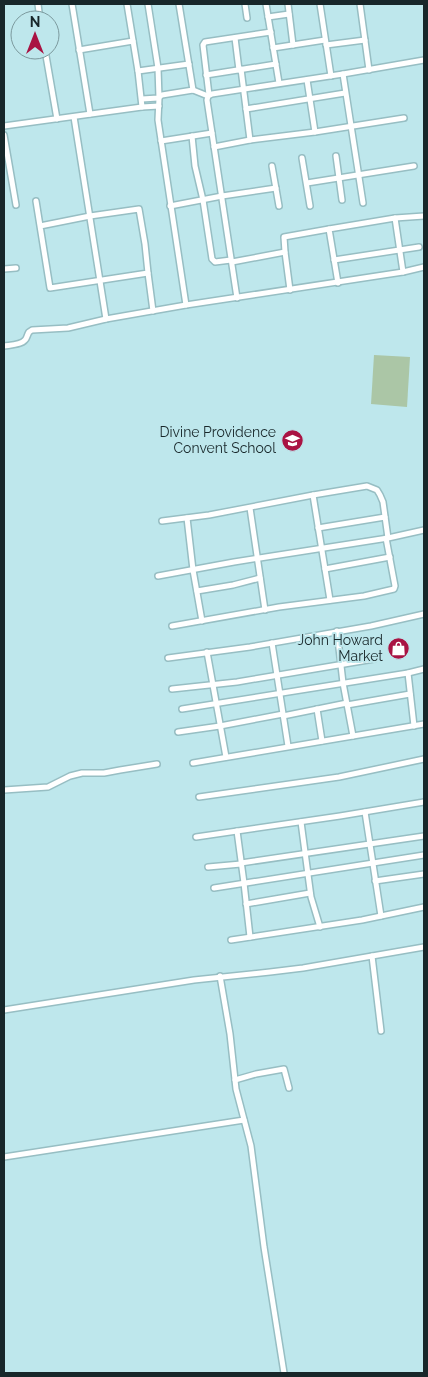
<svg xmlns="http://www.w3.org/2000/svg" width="428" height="1377" font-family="Raleway,sans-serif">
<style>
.garden{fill:#abc6a6}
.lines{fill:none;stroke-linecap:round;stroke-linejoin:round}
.minor-casing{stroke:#97bec3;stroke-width:8}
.minor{stroke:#fff;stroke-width:5}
.labels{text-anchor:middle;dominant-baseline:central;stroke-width:4;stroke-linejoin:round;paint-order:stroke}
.poi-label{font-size:14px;fill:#18272a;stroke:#bee7ec;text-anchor:end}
</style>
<rect width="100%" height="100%" fill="#bee7ec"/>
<!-- garden -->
<path class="garden" d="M374 355 410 357 407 407 371 404Z"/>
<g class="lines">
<defs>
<g id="minor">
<path d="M38 4 40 20"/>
<path d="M72 4 90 114"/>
<path d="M127 4 138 71 142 107"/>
<path d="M148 4 158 68 159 98 158 120 186 305"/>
<path d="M179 4 193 90"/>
<path d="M245 4 247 18"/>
<path d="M266 4 279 83"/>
<path d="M288 4 293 45"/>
<path d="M320 4 331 76"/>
<path d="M360 4 369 70"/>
<path d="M268 17 289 14"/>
<path d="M235 38 239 70"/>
<path d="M326 45 365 40"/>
<path d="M273 48 325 40"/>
<path d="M45 50 57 119"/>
<path d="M79 50 133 41"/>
<path d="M241 69 250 140"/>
<path d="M138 71 189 64"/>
<path d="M343 74 363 203"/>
<path d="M206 75 276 64"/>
<path d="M307 80 315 132"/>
<path d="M209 95 203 45 205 42 271 32"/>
<path d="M142 99 158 98 162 95 193 90 208 96"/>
<path d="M246 109 345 93"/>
<path d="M74 117 106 319"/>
<path d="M4 126 142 107 159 106"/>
<path d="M4 135 16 205"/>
<path d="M192 136 195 166 203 200 212 259 215 262 231 260"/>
<path d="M161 141 212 133"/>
<path d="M214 147 250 140 315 132 404 118"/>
<path d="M336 156 342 200"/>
<path d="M302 158 310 206"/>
<path d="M272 166 279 206"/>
<path d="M307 183 414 166"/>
<path d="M36 201 50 288 148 273 145 244 139 209 90 216 40 226"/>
<path d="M170 206 222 196 276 188"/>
<path d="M395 218 403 272"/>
<path d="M334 260 419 247"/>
<path d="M232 262 285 252"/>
<path d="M4 269 16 268"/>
<path d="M148 273 153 311"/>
<path d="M338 283 329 229 395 218 424 216"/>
<path d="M290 290 285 252 284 237 329 229"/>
<path d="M237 298 207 100 208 96 212 94 343 74 424 60"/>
<path d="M4 346C10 345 21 345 25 340 27 338 27 335 29 332L32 330 68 328 106 319 186 305 403 272 424 267"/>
<path d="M313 495 330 600"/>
<path d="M250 508 265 610"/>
<path d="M187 518 193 570 202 621"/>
<path d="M162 521 209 515 313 495 367 486 377 490 380 495 383 502 388 538"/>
<path d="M318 528 385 517"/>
<path d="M325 569 390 557"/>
<path d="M158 576 234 562 388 538 424 530"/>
<path d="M197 591 233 585 260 578"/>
<path d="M172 626 279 607 364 596 394 589 395 586 386 538"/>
<path d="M337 631 343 683 353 736"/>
<path d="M272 643 288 746"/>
<path d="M207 652 226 757"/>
<path d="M168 658 250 647 371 626 424 614"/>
<path d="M408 673 414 726"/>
<path d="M172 689 237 682 374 659"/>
<path d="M347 705 410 694"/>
<path d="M182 709 408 673 424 669"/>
<path d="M317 709 322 741"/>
<path d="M283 716 347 703"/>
<path d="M178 732 220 726 283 714"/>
<path d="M193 763 424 724"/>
<path d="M4 790 48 787 70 776 82 773H104L120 770 157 764"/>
<path d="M199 797 339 777 424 759"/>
<path d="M365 812 381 916"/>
<path d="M301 822 311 897 320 927"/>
<path d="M237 831 244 883 250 937"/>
<path d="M196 837 340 816 424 802"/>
<path d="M241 863 424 836"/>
<path d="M208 867 241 864"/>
<path d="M375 881 424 874"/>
<path d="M214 888 424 855"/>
<path d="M246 904 310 893"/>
<path d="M231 940 362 920 424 907"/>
<path d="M372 956 381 1031"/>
<path d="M220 976 230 1034 236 1089 251 1146 264 1247 284 1373"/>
<path d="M4 1010 194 980 270 972 303 968 424 947"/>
<path d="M235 1080 256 1074 284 1069 289 1088"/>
<path d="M4 1157 244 1120"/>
</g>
</defs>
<!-- minor casing -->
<use href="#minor" class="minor-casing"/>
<!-- minor -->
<use href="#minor" class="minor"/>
</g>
<!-- icons -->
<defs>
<symbol id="school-disc" viewBox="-11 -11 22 22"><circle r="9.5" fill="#a91343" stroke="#bee7ec"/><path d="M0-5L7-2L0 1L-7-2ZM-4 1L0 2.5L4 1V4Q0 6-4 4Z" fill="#fff"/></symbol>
<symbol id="shop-disc" viewBox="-11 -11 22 22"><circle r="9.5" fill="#a91343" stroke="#bee7ec"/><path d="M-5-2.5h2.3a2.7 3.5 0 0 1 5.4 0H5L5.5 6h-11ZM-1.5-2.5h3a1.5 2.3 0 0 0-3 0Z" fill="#fff"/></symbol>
</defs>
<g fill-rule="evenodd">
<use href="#school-disc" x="280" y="428" width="25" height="25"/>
<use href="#shop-disc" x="386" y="636" width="25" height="25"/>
</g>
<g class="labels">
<!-- poi labels -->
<g class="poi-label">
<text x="276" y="432">Divine Providence<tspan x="276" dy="16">Convent School</tspan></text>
<text x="383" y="640">John Howard<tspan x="383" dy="16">Market</tspan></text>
</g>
</g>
<!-- border -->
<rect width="428" height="1377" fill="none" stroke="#18272a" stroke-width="10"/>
<!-- north arrow -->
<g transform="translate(35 35)"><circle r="24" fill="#bee7ec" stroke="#7c9a9e"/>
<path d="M0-4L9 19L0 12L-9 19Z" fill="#a91343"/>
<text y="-8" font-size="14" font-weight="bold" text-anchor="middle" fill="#18272a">N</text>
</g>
</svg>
